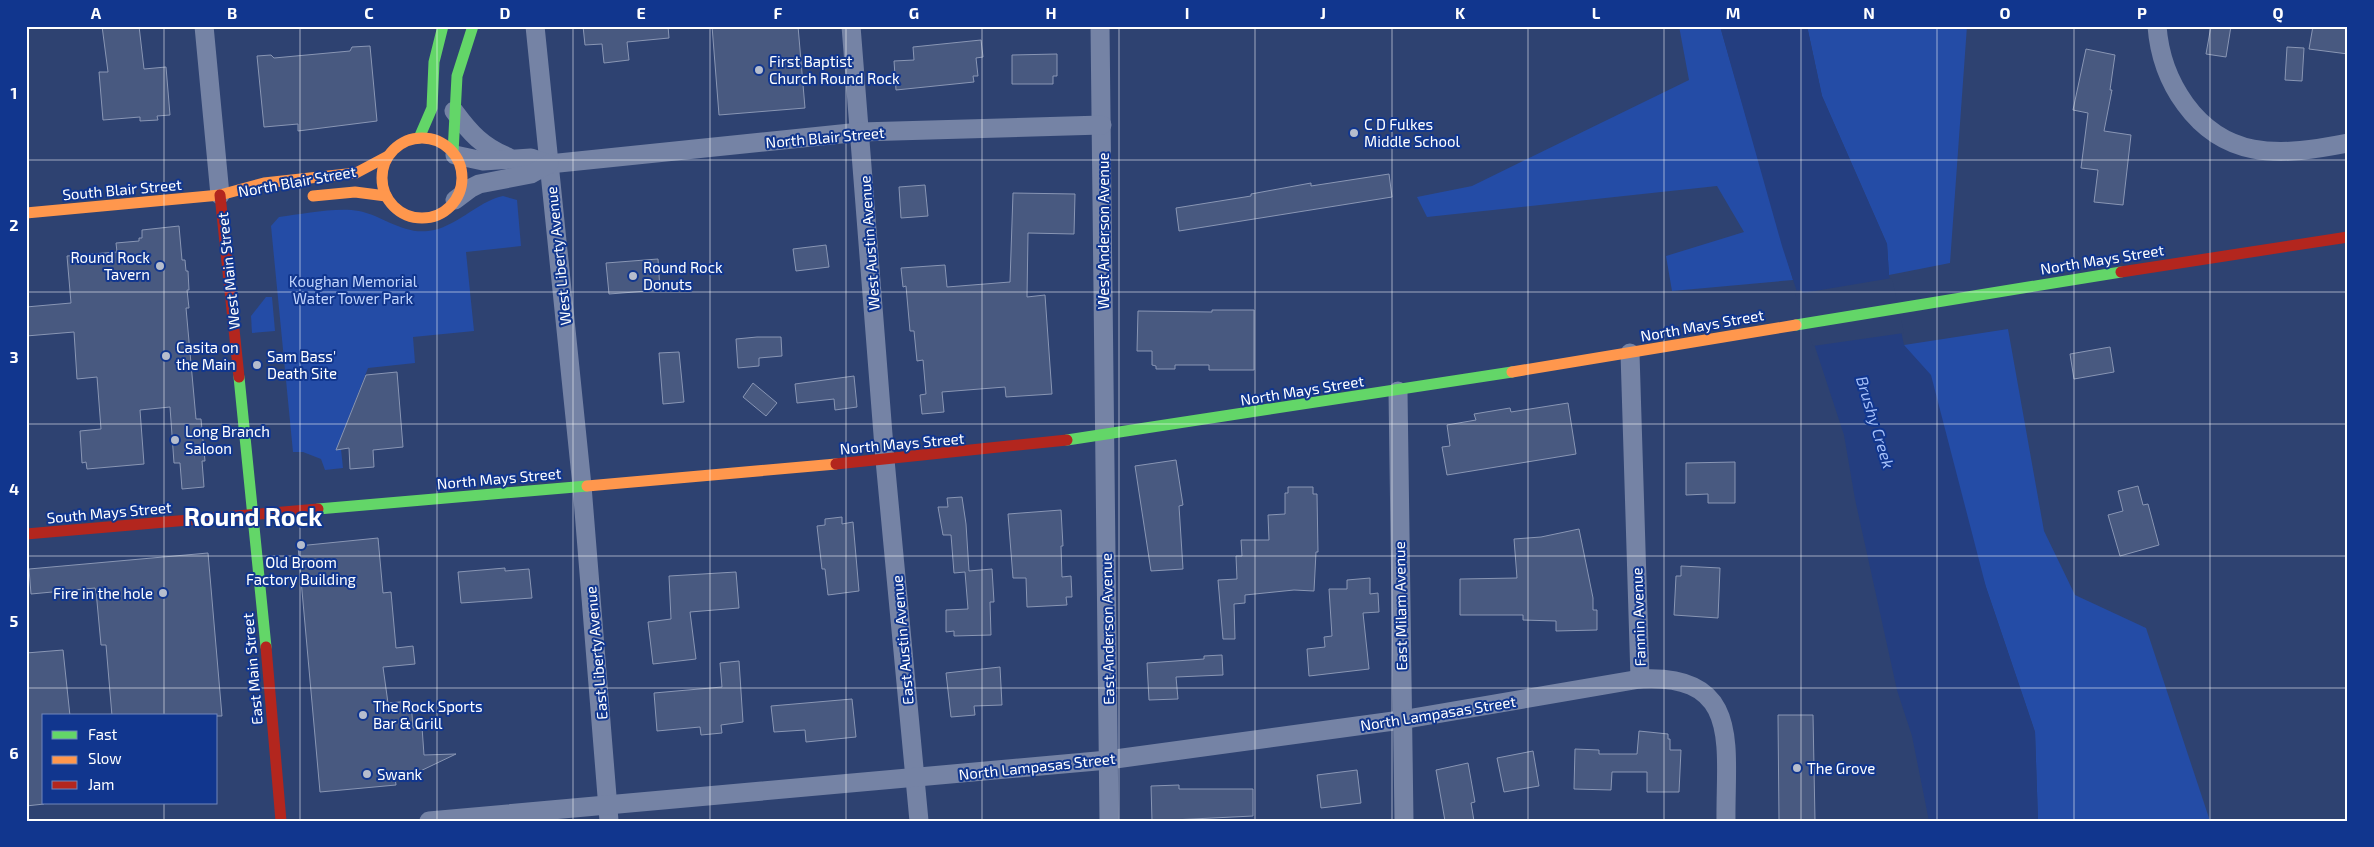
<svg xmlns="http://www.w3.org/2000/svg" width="2374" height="847" font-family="'Exo 2',sans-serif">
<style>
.green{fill:#244ca6}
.water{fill:#243e80}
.pier{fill:#2e4271}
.building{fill:#485980;stroke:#8996b4}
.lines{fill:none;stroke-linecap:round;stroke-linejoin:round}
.street{stroke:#7583a5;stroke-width:19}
.fast{stroke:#63d668;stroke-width:11}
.slow{stroke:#ff974d;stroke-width:11}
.jam{stroke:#b3261e;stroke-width:11}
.grid{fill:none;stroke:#fff;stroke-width:1;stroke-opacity:0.55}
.poi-dot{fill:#b6bdcd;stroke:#11368e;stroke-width:2}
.labels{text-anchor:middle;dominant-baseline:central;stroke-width:4;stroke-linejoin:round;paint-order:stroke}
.poi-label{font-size:15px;fill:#fff;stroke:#11368e;text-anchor:start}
.street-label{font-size:15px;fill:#fff;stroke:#11368e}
.park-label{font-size:15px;fill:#c1d4fd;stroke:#11368e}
.water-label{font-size:16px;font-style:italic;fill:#a5c0f9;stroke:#11368e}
.town-label{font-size:25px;font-weight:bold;fill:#fff;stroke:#11368e}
.neatline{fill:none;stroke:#fff;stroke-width:2}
.grid-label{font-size:16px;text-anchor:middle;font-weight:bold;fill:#fff}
</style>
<rect width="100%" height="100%" fill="#2e4271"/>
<!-- green -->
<g class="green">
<path d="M1679 26H1720L1793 280 1672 291 1666 256 1744 232 1717 186 1427 217 1417 197 1472 186 1689 80Z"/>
<path d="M1807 26H1967L1950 263 1889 275 1887 244 1822 96Z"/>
<path d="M503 196 517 200 521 246 466 252 474 331 413 337 415 363 368 368 340 440 343 468 325 470 321 459 303 452H293L271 226 279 217C303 214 336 207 359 211 383 216 402 234 428 231 456 228 476 202 503 196Z"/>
<path d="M266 297H272L275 331 252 333 251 316Z"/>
<path d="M2008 329 2044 531 2075 595 2146 628 2210 821H2038L2035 732 1904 345Z"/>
</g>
<!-- water -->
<path class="water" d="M1720 26H1807L1822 96 1887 244 1889 275 1904 345 1931 375 1986 587 2035 732 2038 821H1929L1912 736 1897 690 1855 499 1844 435 1782 246Z"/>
<!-- pier -->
<path class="pier" d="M1892 278 1904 333 1813 346 1794 291 1801 290 1803 293Z"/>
<!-- building -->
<g class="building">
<path d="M102 26H139L144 69 166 67 170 115 157 116 158 120 140 121V117L103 120 99 72H108Z"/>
<path d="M583 26H668L669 38 627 42 629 60 604 63 602 44 585 45Z"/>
<path d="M712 26H798L805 108 719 115Z"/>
<path d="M2211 26H2231L2226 57 2206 54Z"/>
<path d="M2313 26H2348V54L2309 49Z"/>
<path d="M981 40 983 57 976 58 978 76H973L974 82 896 90 894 61 914 60 913 47Z"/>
<path d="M370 46 377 121 298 131V124L264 127 257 56 271 55 274 58 350 51 352 47Z"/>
<path d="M2287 47 2304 48 2302 81 2285 80Z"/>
<path d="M2086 49 2115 55 2110 90H2112L2104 131 2131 135 2123 205 2094 202 2098 170 2081 168 2088 113 2073 110Z"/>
<path d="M1057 54V76H1053V84H1012V55Z"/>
<path d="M1389 174 1392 197 1179 231 1176 208 1251 196V194L1311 183V186Z"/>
<path d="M925 185 928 216 901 218 899 187Z"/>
<path d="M1013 193 1075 194 1074 234 1028 233 1027 297 1045 295 1052 394 1006 397 1005 387 942 392 944 412 922 414 920 395 926 394 923 360 917 361 914 331H910L906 286 903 287 901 268 945 265 947 287 1010 282Z"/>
<path d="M179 226 182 260H185L186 271H188L189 290H187L189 308H186L196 419H201L205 461H202L204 487 182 489 180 463H174L170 407 140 410 144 464 87 469 86 462 82 463 80 431 101 429 97 377 77 379 74 332 26 336V307L71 303 67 256 117 252 116 243 139 241V238H142V230Z"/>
<path d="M826 245 829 267 796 271 793 249Z"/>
<path d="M658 259 660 290 609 294 606 263Z"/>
<path d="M1212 310H1254V370H1209V365H1175V369H1156V366L1152 365V351H1137L1138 311 1212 312Z"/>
<path d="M757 337H781L782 356 759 358V366L738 368 736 339Z"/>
<path d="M2110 347 2114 372 2074 379 2070 354Z"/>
<path d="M679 352 684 402 663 404 659 353Z"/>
<path d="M397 372 403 447 373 450 374 467 350 469 349 448 336 450 366 375Z"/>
<path d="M854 376 857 407 835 410 834 399 797 403 795 384Z"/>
<path d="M753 383 777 403 766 416 743 397Z"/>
<path d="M1568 403 1576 454 1447 475 1442 447 1450 446 1447 425 1476 420 1474 414 1510 408 1511 412Z"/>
<path d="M1176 460 1183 505 1179 506 1183 569 1151 571 1135 466Z"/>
<path d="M1735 462V503H1708V494L1686 495V463Z"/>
<path d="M2138 486 2143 505 2148 504 2159 545 2120 556 2108 515 2123 511 2118 491Z"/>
<path d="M1288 487H1313V494H1317L1318 552H1316L1314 591 1294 590 1245 595V603L1234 604 1235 639H1223L1218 580 1237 579 1236 556H1242L1241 540H1269L1268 515 1285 514V493H1288Z"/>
<path d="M962 497 966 524 969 571 992 569 994 602H990L991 635 954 636V631L946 632V610L968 609 965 572 954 573 951 535H943L938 507H948L947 498Z"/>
<path d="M1061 510 1063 546H1061L1062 577 1071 576 1072 597H1066L1067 605 1027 607 1026 578H1013L1008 514Z"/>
<path d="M842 517V524L853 522 859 591 828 595 825 569H822L817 526 825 525V519Z"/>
<path d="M1579 529 1593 598V610H1597V630L1556 631V621L1523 620V615H1460V579L1517 578 1514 539 1541 537Z"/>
<path d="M378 538 383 593 391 592 396 648 413 646 415 664 383 667 388 703 411 701 413 728 422 727 424 755 456 754 412 775 395 777 396 785 320 792 298 546Z"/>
<path d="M208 553 222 716H112L106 645H101L96 591 95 588 31 594 29 569Z"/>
<path d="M1681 566 1720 568 1718 618 1674 615 1676 576H1681Z"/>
<path d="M505 568V571L529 569 532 598 461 603 458 572Z"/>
<path d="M736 572 739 608 690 612 696 659 653 664 648 622 671 619 669 576Z"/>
<path d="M1370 578V594L1378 593 1379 612 1363 613 1369 669 1309 676 1307 649 1325 647 1324 637 1332 636 1329 589H1347V580Z"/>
<path d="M63 650 70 716H44V804L26 806V653Z"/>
<path d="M1222 655 1223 675 1176 677 1178 699 1149 700 1147 663 1204 659V656Z"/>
<path d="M739 661 743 722 721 725 722 733 701 735 700 727 657 731 654 693 722 687 720 663Z"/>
<path d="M1000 667 1002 705 974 706 975 715 951 717 946 673Z"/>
<path d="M852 699 856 737 806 742 805 730 774 732 771 706Z"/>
<path d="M1778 715H1813L1815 821H1779Z"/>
<path d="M1639 731 1668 734V739H1670V750H1681L1679 792H1647V772H1612L1611 790 1574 789 1575 749 1599 750V754H1637Z"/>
<path d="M1533 751 1539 786 1504 792 1497 758Z"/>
<path d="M1468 763 1475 802 1471 803 1474 821H1445L1436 770Z"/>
<path d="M1357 770 1361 803 1321 808 1317 775Z"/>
<path d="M1179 785V789H1253V816L1152 821 1151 786Z"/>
</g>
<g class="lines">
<!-- street -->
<g class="street">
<path d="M204 26 220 195"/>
<path d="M535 26 582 486 609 821"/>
<path d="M851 26 885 460 919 821"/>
<path d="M1100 26 1109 821"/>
<path d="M2157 26C2161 81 2196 138 2253 149 2284 155 2317 149 2348 143"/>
<path d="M454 111C470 133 483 147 508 157"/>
<path d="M455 155 483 161 531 158 549 164 860 132 1102 125"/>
<path d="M455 200 471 188 479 184 531 174 549 164"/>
<path d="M1630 353 1640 679"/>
<path d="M1398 391 1404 821"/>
<path d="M429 821 1108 760 1401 720 1640 679C1743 673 1725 747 1726 821"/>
</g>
<!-- fast -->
<g class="fast">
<path d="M419 138 432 108 434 62 443 26"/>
<path d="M453 153 457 76 473 26"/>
<path d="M1796 325 2121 272"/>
<path d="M239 377 266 647"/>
<path d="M1067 440 1512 372"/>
<path d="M318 509 587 486"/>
</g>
<!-- slow -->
<g class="slow">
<circle cx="422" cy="178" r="40"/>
<path d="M313 196 355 192 386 196"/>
<path d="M26 213 220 195 264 183 356 173 388 156"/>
<path d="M1512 372 1796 325"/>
<path d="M587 486 836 464"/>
</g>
<!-- jam -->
<g class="jam">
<path d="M220 195 239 377"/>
<path d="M2121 272 2348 237"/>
<path d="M836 464 1067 440"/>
<path d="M26 534 318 509"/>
<path d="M266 647 281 821"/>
</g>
</g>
<!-- grid -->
<path class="grid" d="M164 26V716M300 26V821M437 26V821M573 26V821M710 26V821M846 26V821M982 26V821M1119 26V821M1255 26V821M1392 26V821M1528 26V821M1664 26V821M1801 26V821M1937 26V821M2074 26V821M2210 26V821M26 160H2348M26 292H2348M26 424H2348M26 556H2348M26 688H2348M164 803V821"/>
<!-- markers -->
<g class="poi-dot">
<circle cx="759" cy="70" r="5"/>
<circle cx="1354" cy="133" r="5"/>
<circle cx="160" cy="266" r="5"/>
<circle cx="633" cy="276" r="5"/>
<circle cx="166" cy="356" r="5"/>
<circle cx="257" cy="365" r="5"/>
<circle cx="175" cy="440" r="5"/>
<circle cx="301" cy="545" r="5"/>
<circle cx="163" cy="593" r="5"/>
<circle cx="363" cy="715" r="5"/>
<circle cx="1797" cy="768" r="5"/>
<circle cx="367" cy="774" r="5"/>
</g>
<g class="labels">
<!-- poi labels -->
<g class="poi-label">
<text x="769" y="61">First Baptist<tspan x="769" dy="17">Church Round Rock</tspan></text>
<text x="1364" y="124">C D Fulkes<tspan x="1364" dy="17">Middle School</tspan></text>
<text x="150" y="257" text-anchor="end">Round Rock<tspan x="150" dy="17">Tavern</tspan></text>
<text x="643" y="267">Round Rock<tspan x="643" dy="17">Donuts</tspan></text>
<text x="176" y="347">Casita on<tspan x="176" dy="17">the Main</tspan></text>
<text x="267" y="356">Sam Bass'<tspan x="267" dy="17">Death Site</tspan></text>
<text x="185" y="431">Long Branch<tspan x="185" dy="17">Saloon</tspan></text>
<text x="301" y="562" text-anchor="middle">Old Broom<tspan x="301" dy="17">Factory Building</tspan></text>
<text x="153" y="593" text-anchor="end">Fire in the hole</text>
<text x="373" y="706">The Rock Sports<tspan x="373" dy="17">Bar &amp; Grill</tspan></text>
<text x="1807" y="768">The Grove</text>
<text x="377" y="774">Swank</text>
</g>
<!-- street labels -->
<g class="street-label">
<text transform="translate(825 137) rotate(-5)">North Blair Street</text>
<text transform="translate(297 181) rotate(-10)">North Blair Street</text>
<text transform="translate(122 189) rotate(-5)">South Blair Street</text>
<text transform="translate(1103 231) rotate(-90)">West Anderson Avenue</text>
<text transform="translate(869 243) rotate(-94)">West Austin Avenue</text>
<text transform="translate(558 256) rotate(-96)">West Liberty Avenue</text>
<text transform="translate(2102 259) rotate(-9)">North Mays Street</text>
<text transform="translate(228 271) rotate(-96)">West Main Street</text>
<text transform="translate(1702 325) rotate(-10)">North Mays Street</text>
<text transform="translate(1302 390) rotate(-9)">North Mays Street</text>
<text transform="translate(902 443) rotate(-5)">North Mays Street</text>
<text transform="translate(499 478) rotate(-5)">North Mays Street</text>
<text transform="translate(109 512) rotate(-5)">South Mays Street</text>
<text transform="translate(1400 606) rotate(-91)">East Milam Avenue</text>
<text transform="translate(1638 617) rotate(-92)">Fannin Avenue</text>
<text transform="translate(1107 629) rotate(-91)">East Anderson Avenue</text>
<text transform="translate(902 640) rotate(-95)">East Austin Avenue</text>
<text transform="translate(596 653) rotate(-95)">East Liberty Avenue</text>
<text transform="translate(252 669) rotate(-95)">East Main Street</text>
<text transform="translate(1438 713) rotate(-9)">North Lampasas Street</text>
<text transform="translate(1037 766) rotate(-6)">North Lampasas Street</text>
</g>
<!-- park labels -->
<g class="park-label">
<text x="353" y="281">Koughan Memorial<tspan x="353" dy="17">Water Tower Park</tspan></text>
</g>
<!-- water labels -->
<g class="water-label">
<text transform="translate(1876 422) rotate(73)">Brushy Creek</text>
</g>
<!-- town labels -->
<g class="town-label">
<text x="253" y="516">Round Rock</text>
</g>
</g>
<!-- border -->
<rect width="2374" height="847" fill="none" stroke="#11368e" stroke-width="55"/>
<!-- legend -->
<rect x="42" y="714" width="175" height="90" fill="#11368e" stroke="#7086bb"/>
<rect x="52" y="731" width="25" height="8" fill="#63d668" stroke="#7086bb"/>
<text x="88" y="740" font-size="15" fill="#ffffff">Fast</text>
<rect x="52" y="756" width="25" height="8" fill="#ff974d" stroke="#7086bb"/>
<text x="88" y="764" font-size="15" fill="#ffffff">Slow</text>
<rect x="52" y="781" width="25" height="8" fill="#b3261e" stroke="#7086bb"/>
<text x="88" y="790" font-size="15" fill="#ffffff">Jam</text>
<rect x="28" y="28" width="2318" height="792" class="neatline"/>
<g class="grid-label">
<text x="96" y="19">A</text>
<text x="232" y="19">B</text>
<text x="369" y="19">C</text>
<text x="505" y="19">D</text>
<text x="641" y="19">E</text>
<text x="778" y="19">F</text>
<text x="914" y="19">G</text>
<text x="1051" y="19">H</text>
<text x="1187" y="19">I</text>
<text x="1323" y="19">J</text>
<text x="1460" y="19">K</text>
<text x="1596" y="19">L</text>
<text x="1733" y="19">M</text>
<text x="1869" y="19">N</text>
<text x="2005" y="19">O</text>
<text x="2142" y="19">P</text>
<text x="2278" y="19">Q</text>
<text x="14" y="99">1</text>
<text x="14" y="231">2</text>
<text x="14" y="363">3</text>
<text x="14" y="495">4</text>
<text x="14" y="627">5</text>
<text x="14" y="759">6</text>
</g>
</svg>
